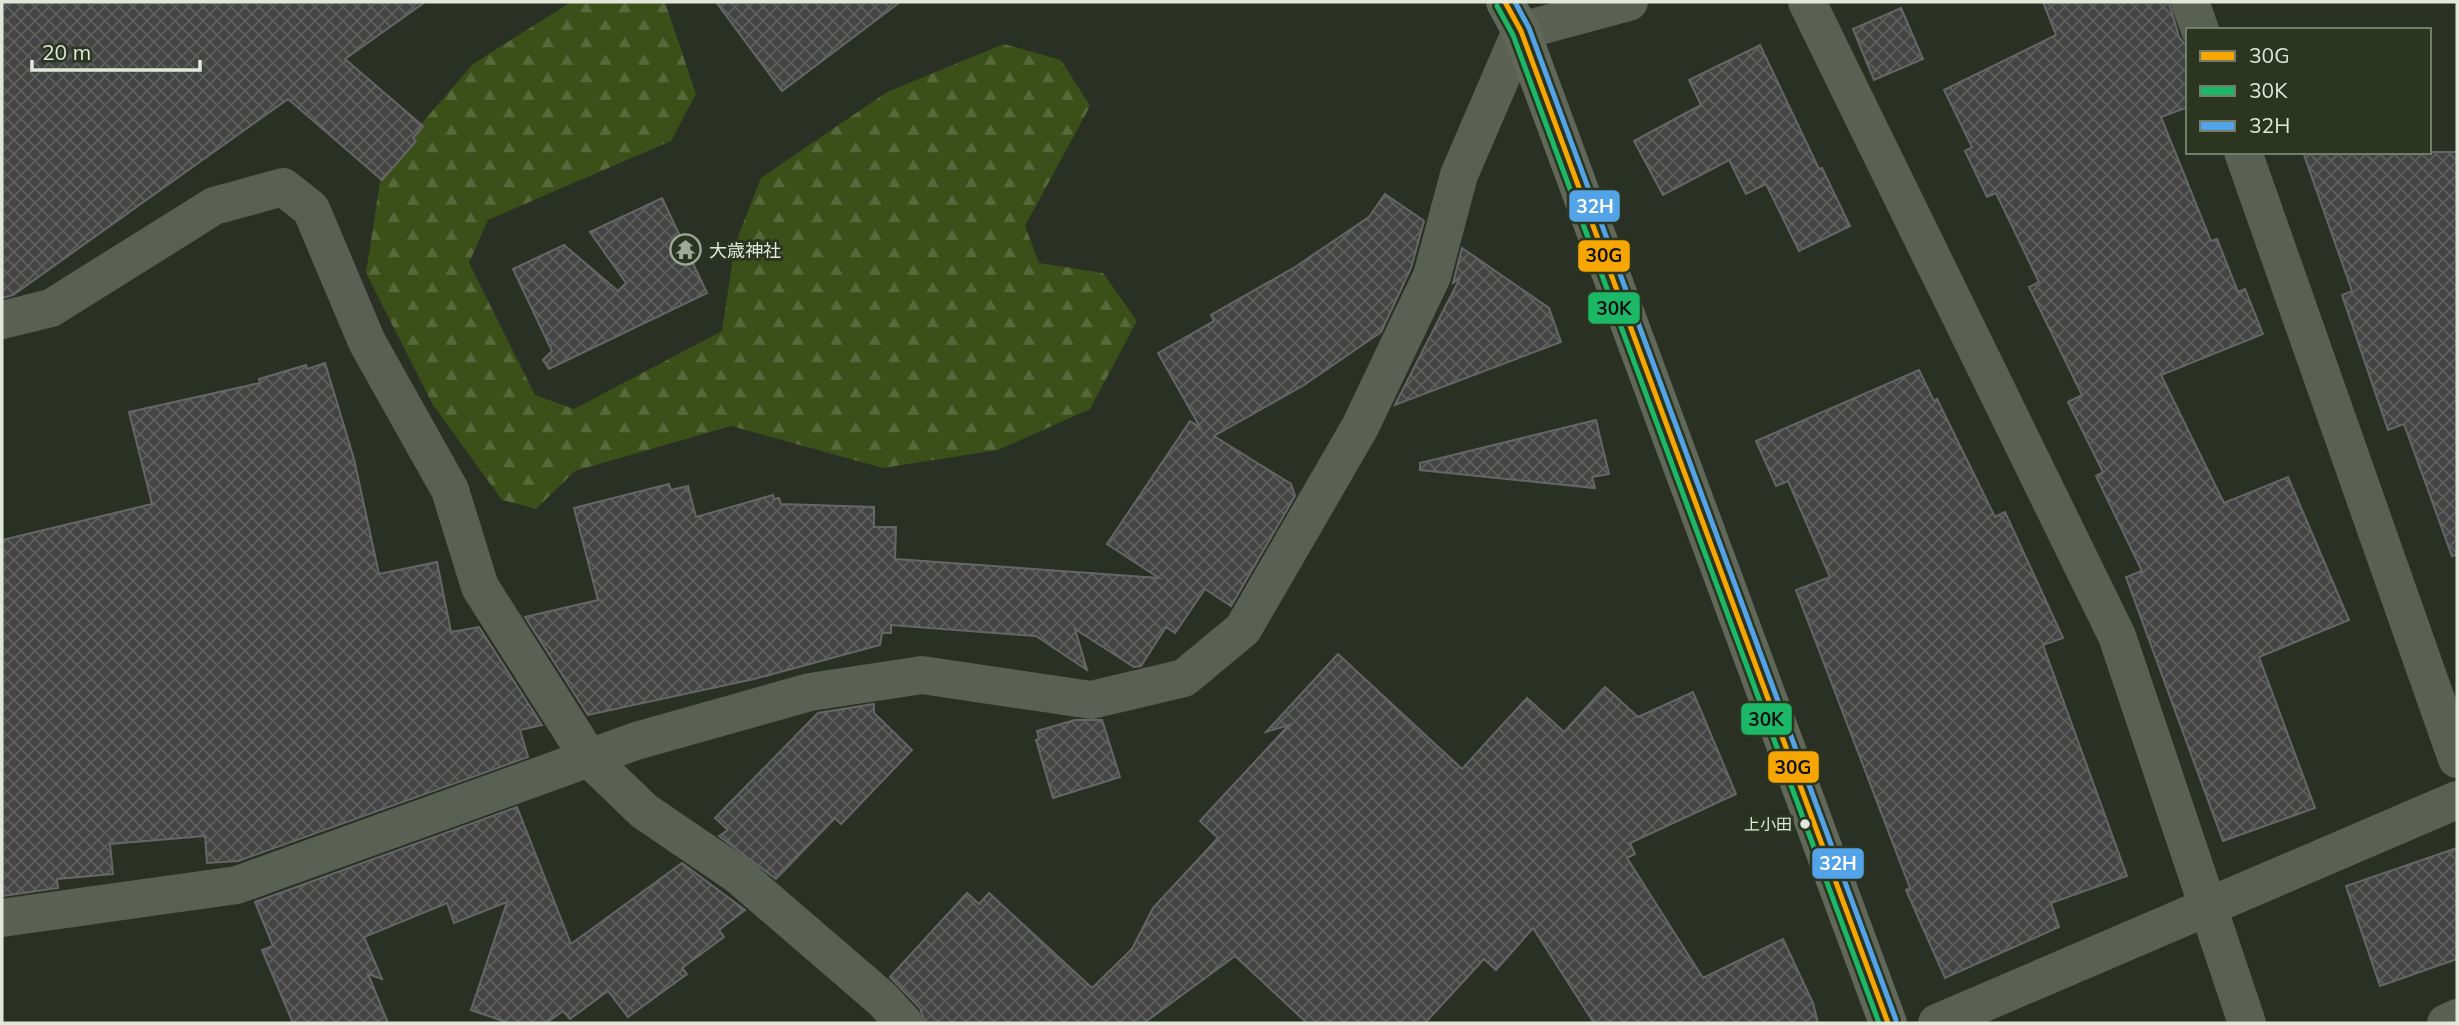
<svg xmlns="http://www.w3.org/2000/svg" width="2459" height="1025" font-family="Mulish,'Noto Sans JP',sans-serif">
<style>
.forest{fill:url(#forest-firs)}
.building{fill:url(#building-cross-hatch);stroke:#666667;stroke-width:2}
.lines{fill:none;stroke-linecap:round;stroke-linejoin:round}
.minor{stroke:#5b6054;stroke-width:38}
.major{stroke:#61685a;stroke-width:38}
.bus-1-casing{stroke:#2b351f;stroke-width:10}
.bus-2-casing{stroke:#2b351f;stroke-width:10}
.bus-3-casing{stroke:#2b351f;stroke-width:10}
.bus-1{stroke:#f7a600;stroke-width:5}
.bus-2{stroke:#1ab867;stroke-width:5}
.bus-3{stroke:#53a3e8;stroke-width:5}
.bus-dot{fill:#e1e8da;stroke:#2b351f;stroke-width:2.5}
.labels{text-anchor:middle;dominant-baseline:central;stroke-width:6;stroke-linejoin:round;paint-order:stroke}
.bus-label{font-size:16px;fill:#e1e8da;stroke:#2b351f;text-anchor:end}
.poi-label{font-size:18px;fill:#e1e8da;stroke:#2b351f;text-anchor:start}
.line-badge{stroke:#2b351f;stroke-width:2.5}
.badge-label{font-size:19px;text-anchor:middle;font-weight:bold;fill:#fff}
.pale-badge-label{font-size:19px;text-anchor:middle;font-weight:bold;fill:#111}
</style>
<defs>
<pattern id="forest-firs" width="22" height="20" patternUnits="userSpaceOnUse" patternTransform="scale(1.75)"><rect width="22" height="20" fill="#3b5019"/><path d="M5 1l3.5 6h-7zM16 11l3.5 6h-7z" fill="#57693a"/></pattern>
<pattern id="building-cross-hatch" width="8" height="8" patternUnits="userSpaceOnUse" patternTransform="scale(1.75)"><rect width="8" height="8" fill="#444"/><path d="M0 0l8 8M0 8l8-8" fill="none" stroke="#5f5f5e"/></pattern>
</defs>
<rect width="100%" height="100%" fill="#2a3024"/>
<!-- forest -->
<path class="forest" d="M571 2H665L696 94 671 141 488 220 469 263 535 395 574 409 722 331 735 244 761 178 887 92 1004 44 1061 60 1090 106 1025 226 1039 263 1103 273 1137 321 1090 409 998 450 883 468 731 426 575 471 536 509 502 500 433 405 366 273 382 169 473 64Z"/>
<!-- building -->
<g class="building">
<path d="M2 2H425L345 59 423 126 413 138 416 141 382 180 288 99 13 295 2 298Z"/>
<path d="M716 2H900L782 91Z"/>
<path d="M2043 2H2169L2179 37 2188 48V107L2161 117 2211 241 2217 239 2238 292 2245 289 2263 334 2161 375 2224 503 2288 477 2349 620 2259 657 2315 808 2223 841 2126 577 2142 571 2096 476 2103 472 2068 402 2082 395 2029 287 2039 282 1996 193 1987 197 1965 151 1972 147 1944 90 2056 35Z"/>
<path d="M1901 8 1923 59 1874 80 1853 29Z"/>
<path d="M1760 45 1819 169 1822 168 1850 226 1799 251 1766 184 1746 194 1729 160 1663 195 1634 141 1701 105 1689 80Z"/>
<path d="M2303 152H2457V555L2452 556 2404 424 2388 430 2342 295 2352 291Z"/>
<path d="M1385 194 1424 221 1411 268 1381 332 1304 385 1214 436 1291 484 1295 496 1231 606 1205 589 1175 633 1166 627 1141 666 1134 667 1075 629 1087 670 1036 636 891 625V633H882L880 645 754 679 588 715 525 617 598 600 574 508 669 484 671 490 688 486 696 517 773 495 774 499 779 498 781 504 874 507V527H896L895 559 1159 578 1107 544 1190 421 1200 427 1158 353 1214 321 1211 315 1295 267 1369 217Z"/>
<path d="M662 198 707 293 549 369 543 360 552 351 513 269 564 245 618 291 626 283 590 232Z"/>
<path d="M1462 248 1549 308 1561 342 1395 405 1460 278 1453 283Z"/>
<path d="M325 363 354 459 379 574 437 562 451 632 479 627 542 725 520 730 528 757 238 861 207 863 205 836 110 844 113 874 57 879 58 888 2 896V540L152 504 129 412 260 383 259 379 306 365 307 369Z"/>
<path d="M1919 370 1934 401 1937 399 1995 517 2005 512 2063 638 2043 645 2127 876 2051 903 2059 927 1945 978 1906 890 1910 888 1796 590 1830 577 1788 481 1776 486 1756 441Z"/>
<path d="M1596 420 1609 474 1592 477 1595 488 1420 470V463Z"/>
<path d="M1338 654 1462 769 1527 698 1564 732 1605 687 1638 717 1693 692 1736 794 1630 843 1635 854 1627 858 1703 978 1783 939 1813 1003 1818 1023H1594L1533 928 1496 970 1484 959 1425 1023H1307L1235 956 1144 1023H925L920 1008 890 977 967 893 979 904 989 893 1092 988 1132 949 1153 908 1218 838 1200 821 1289 725 1266 732Z"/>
<path d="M874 704V713L912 750 841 824 835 818 776 879 719 836 728 830 715 818 818 713Z"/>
<path d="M1075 720H1102L1120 777 1053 798 1036 740 1039 739 1037 731Z"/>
<path d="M517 807 571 944 682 863 745 910 719 930 724 937 682 968 687 974 628 1017 608 991 570 1019 563 1011 546 1023H509L471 1010 507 902 454 923 447 903 364 937 382 979 368 974 388 1023H293L262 950 273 946 255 902Z"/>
<path d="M2457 848V959L2380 986 2346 886Z"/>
</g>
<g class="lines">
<!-- minor -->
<g class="minor">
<path d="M1807 2 2117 636 2247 1023"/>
<path d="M2190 2 2200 30"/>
<path d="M2243 152 2457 759"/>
<path d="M2 320 51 308 214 206 283 187 311 209 367 342 450 490 480 587 589 758 644 811 738 875 882 999 904 1023"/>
<path d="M2 918 237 885 636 741 810 692 922 675 1091 700 1184 678 1243 629 1360 427 1432 276 1459 175 1521 31 1629 2"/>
<path d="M1937 1023 2457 800"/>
<path d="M2446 1023 2457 1018"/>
</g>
<!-- major -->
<path class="major" d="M1505 2 1521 31 1888 1023"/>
<defs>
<path id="bus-1" d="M1505 2 1521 31 1888 1023"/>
<path id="bus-2" d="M1497 6 1513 35 1879 1023"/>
<path id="bus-3" d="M1515 2 1529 28 1896 1020"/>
</defs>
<!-- bus-1 casing -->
<use href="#bus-1" class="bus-1-casing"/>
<!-- bus-2 casing -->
<use href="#bus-2" class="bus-2-casing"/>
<!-- bus-3 casing -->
<use href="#bus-3" class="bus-3-casing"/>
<!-- bus-1 -->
<use href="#bus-1" class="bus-1"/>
<!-- bus-2 -->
<use href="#bus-2" class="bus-2"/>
<!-- bus-3 -->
<use href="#bus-3" class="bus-3"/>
</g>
<!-- icons -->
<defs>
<symbol id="temple-ring" viewBox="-11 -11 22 22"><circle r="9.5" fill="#2b351f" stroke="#a1a89a" stroke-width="1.5"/><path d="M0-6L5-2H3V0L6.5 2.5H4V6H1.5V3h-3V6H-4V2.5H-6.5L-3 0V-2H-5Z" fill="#a1a89a"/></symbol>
</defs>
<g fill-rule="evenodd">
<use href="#temple-ring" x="668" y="232" width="35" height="35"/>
</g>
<!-- markers -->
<circle class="bus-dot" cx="1805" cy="824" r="6"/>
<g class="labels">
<!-- bus labels -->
<g class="bus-label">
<text x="1792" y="824">上小田</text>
</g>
<!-- poi labels -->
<g class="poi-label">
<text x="709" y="250">大歳神社</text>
</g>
</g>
<g class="line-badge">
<rect x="1568" y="189" width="53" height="34" rx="7" fill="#53a3e8"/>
<rect x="1577" y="239" width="54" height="34" rx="7" fill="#f7a600"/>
<rect x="1587" y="291" width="54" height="34" rx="7" fill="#1ab867"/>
<rect x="1740" y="702" width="53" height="34" rx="7" fill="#1ab867"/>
<rect x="1767" y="750" width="53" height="34" rx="7" fill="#f7a600"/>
<rect x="1811" y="847" width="54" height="33" rx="7" fill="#53a3e8"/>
</g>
<g class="badge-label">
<text x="1595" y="213">32H</text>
<text x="1838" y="870">32H</text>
</g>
<g class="pale-badge-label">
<text x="1604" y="262">30G</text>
<text x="1614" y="315">30K</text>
<text x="1766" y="726">30K</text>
<text x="1793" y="774">30G</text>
</g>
<!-- border -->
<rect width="2459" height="1025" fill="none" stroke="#e1e8da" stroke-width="7"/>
<!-- legend -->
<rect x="2186" y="28" width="245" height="126" fill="#2b351f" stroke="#747d6a" stroke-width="2"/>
<rect x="2200" y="51" width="35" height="10" fill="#f7a600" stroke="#747d6a" stroke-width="2"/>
<text x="2249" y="63" font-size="21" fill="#e1e8da">30G</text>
<rect x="2200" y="86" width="35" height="10" fill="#1ab867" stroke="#747d6a" stroke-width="2"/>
<text x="2249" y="98" font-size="21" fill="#e1e8da">30K</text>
<rect x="2200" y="121" width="35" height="10" fill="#53a3e8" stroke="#747d6a" stroke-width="2"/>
<text x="2249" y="133" font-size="21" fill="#e1e8da">32H</text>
<!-- scale -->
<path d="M32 60v10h168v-10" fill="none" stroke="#e1e8da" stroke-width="3.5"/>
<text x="42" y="60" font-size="21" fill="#e1e8da" stroke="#2b351f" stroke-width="5" paint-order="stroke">20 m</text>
</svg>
